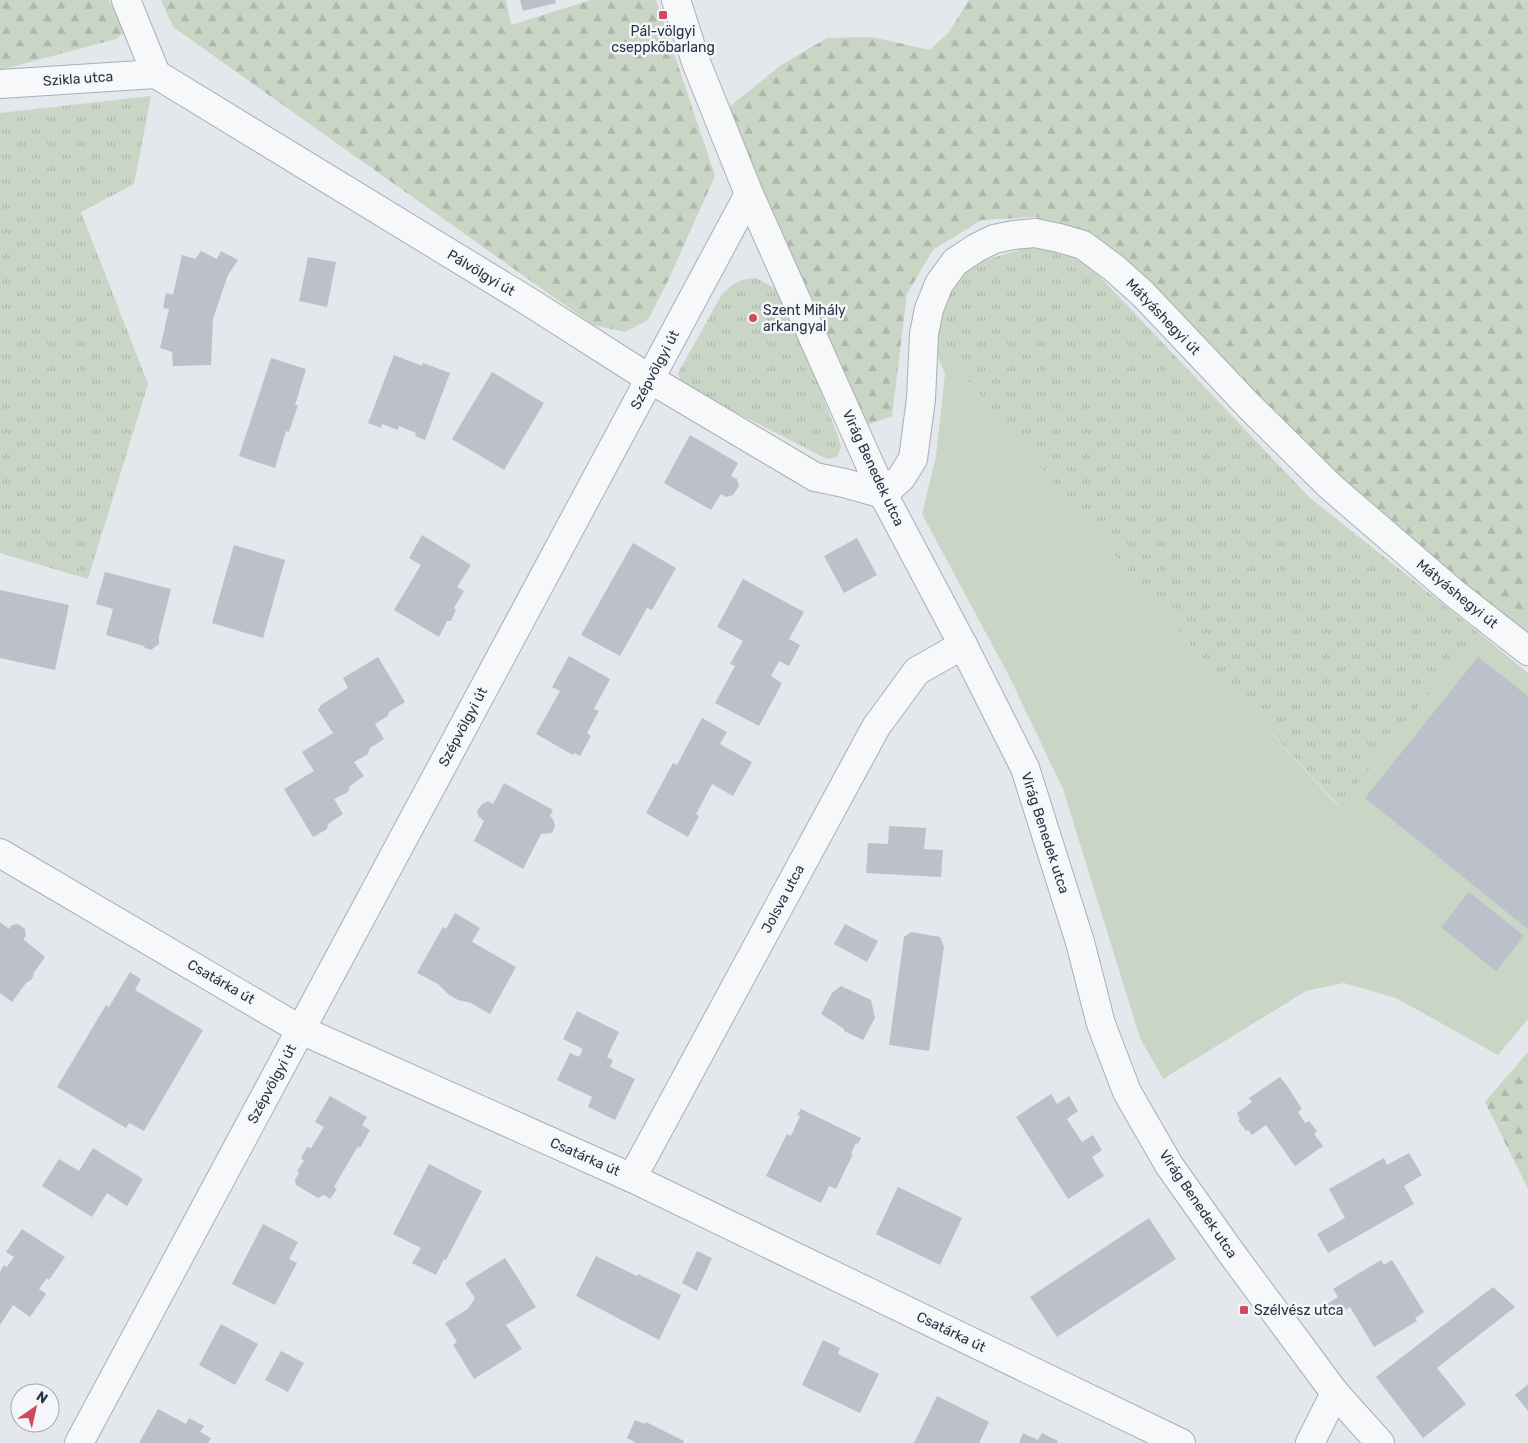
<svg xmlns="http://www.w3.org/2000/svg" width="1528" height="1443" font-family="Rubik,sans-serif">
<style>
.grass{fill:url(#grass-tufts)}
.forest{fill:url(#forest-firs)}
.pitch{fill:#c9d6c5}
.building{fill:#bbc0ca}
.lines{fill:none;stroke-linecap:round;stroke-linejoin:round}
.minor-casing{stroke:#a9aeb7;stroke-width:30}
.tertiary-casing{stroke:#a9aeb7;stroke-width:30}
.minor{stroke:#f7f8fa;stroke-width:28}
.tertiary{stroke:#f7f8fa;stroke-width:28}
.poi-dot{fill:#d1495b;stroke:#f4f6f9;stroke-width:2}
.labels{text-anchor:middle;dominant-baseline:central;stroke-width:5;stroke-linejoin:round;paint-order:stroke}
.poi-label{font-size:14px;fill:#2b3445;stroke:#f4f6f9;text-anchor:start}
.street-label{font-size:14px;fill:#2b3445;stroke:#f4f6f9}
</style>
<defs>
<pattern id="grass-tufts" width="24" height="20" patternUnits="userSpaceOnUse" patternTransform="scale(1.25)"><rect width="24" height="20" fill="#c9d6c5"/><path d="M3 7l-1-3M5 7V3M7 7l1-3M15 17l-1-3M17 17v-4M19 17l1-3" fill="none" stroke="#adb8ab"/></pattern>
<pattern id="forest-firs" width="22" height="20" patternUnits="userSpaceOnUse" patternTransform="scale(1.25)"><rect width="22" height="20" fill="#c9d6c5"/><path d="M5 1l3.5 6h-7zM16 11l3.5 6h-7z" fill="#adb8ab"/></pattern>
</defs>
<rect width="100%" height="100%" fill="#e4e7ec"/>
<!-- grass -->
<g class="grass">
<path d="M151 96 134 184 81 212 148 384 88 579 0 553V113Z"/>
<path d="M1038 245 1085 261 1309 497 1478 632 1340 807 1191 646 929 335 945 287 974 263Z"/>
<path d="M756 278 782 292 788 304 837 434 841 447 837 457 827 459 682 385 678 373 722 294C735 282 739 279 756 278Z"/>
</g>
<!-- forest -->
<g class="forest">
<path d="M0 0H109L124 32 116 39 0 70Z"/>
<path d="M161 0H506L511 25 591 0H656L715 176 667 283 648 320 625 332 593 325 173 27Z"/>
<path d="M969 0H1528V637L1321 464 1103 248 1036 217 981 220 933 250 907 294 892 416 865 426 718 116 781 65 827 38 872 37 930 50 949 32Z"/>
<path d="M1528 1052V1189L1485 1102Z"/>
</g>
<!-- pitch -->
<path class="pitch" d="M929 335 1191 646 1339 807 1478 632 1528 673V1019L1498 1055 1396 998 1344 983 1306 991 1163 1079 1140 1038 1063 789 1009 676 922 514 936 456 945 374Z"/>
<!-- building -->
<g class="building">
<path d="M520 0H555L556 3 523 11Z"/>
<path d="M201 251 217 259 221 251 238 260 228 275 213 319 211 365 173 366 172 352 160 348 169 309 163 308 166 293 173 295 182 255 195 259Z"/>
<path d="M308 257 336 262 327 307 299 301Z"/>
<path d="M394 355 422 366 423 363 450 373 425 440 415 436 416 433 399 426 398 430 382 424 381 428 368 423Z"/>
<path d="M271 358 306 369 295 405H298L289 432 286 431 275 468 239 456Z"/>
<path d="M492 372 544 403 504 470 452 439Z"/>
<path d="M690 435 738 463 731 476 737 479 739 486 733 495 726 497 721 494 711 510 664 483Z"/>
<path d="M422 535 471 565 457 587 464 591 454 608 456 610 451 621H447L439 637 394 610 421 565 409 558Z"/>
<path d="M857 538 877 575 844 593 824 556Z"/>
<path d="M633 543 676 568 652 610 647 608 620 656 581 635Z"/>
<path d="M234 545 285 560 263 638 212 623Z"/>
<path d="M105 572 171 589 159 636V644L151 650 145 648 144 646 106 635 113 609 96 604Z"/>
<path d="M743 579 804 612 789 639 800 645 789 666 779 661 771 676 782 683 759 726 715 703 735 666 730 664 743 641 717 627Z"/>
<path d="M0 590 69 605 55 670 0 658Z"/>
<path d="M569 656 610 679 594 709 599 711 587 733 591 736 580 756 575 753 573 755 536 734 560 691 552 687Z"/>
<path d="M378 657 405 702 389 712 388 716 375 724 384 739 370 748 368 754 354 762 364 776 350 786 348 792 334 799 343 814 328 824 327 829 313 837 284 789 314 771 302 752 333 733 318 710 321 705 348 688 343 678Z"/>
<path d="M1478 657 1528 696V929L1365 798Z"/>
<path d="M702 718 727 732 720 744 752 762 733 796 712 784 696 814 699 816 688 837 646 813 673 763 677 765Z"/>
<path d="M504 783 553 810 550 816 553 819 555 826 552 833 541 834 523 869 474 841 484 821 479 817 477 811 482 804 488 801 493 804Z"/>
<path d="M889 826 926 828 924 849 943 850 941 877 866 873 868 843 888 844Z"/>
<path d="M1469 892 1524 936 1496 971 1441 927Z"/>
<path d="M455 913 480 928 472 942 516 967 490 1014 471 1003 458 1000 448 994 438 984 417 973 443 927 446 929Z"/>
<path d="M0 922 9 929 12 925 18 924 25 929 26 936 23 939 45 957 33 974 34 975 31 980 26 983 12 1002 0 993Z"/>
<path d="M845 924 878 941 867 962 834 944Z"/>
<path d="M911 932 940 937 944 947 929 1051 889 1045 904 937Z"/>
<path d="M130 972 141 979 135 990 203 1030 144 1131 129 1123 126 1128 57 1087 106 1005 109 1007Z"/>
<path d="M841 986 871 1000 875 1018 863 1040 844 1031V1029L821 1014 832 993Z"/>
<path d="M577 1011 619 1032 607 1057 613 1060 610 1067 635 1079 615 1120 588 1107 592 1097 557 1080 570 1053 579 1057 583 1049 563 1039Z"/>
<path d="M1280 1077 1288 1087 1302 1109 1298 1112 1305 1123 1309 1121 1317 1131 1314 1134 1323 1146 1295 1166 1266 1125 1252 1135 1248 1130 1246 1131 1238 1120 1240 1119 1237 1113 1252 1102 1249 1098Z"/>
<path d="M1051 1094 1057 1104 1069 1096 1078 1111 1067 1119 1082 1142 1093 1135 1102 1150 1092 1157 1104 1176 1068 1199 1016 1117Z"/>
<path d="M330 1096 367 1117 362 1125 370 1130 360 1148 358 1146 334 1187 337 1189 330 1199 324 1195 318 1198 296 1185 295 1180 299 1173 297 1171 304 1161 301 1158 307 1147 311 1148 324 1127 315 1122Z"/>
<path d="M801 1109 861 1138 858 1144 856 1143 851 1154H853L836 1189 829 1186 821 1203 766 1176 787 1134 791 1136 800 1116 797 1115Z"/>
<path d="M93 1148 143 1179 127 1206 107 1193 92 1217 42 1186 59 1159 79 1171Z"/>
<path d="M1409 1153 1422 1175 1404 1186 1414 1204 1328 1253 1317 1234 1345 1218 1329 1189 1384 1158 1387 1165Z"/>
<path d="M429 1164 482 1191 446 1260 444 1259 436 1275 412 1263 421 1248 393 1234Z"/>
<path d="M898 1187 962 1218 940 1265 876 1234Z"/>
<path d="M1149 1218 1176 1259 1057 1337 1030 1297Z"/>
<path d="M263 1224 298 1242 289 1259 297 1263 275 1305 232 1284Z"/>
<path d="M22 1229 65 1257 49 1280 47 1278 39 1289 46 1294 30 1317 13 1305 0 1325V1272L4 1265 7 1267 14 1257 6 1252Z"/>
<path d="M697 1251 712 1258 697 1291 682 1283Z"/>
<path d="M596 1256 637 1276 638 1274 681 1295 659 1340 576 1296Z"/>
<path d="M505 1258 536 1307 506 1325 522 1349 474 1379 453 1345 457 1342 445 1323 468 1309 475 1298 465 1283Z"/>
<path d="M1381 1260 1384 1265 1392 1260 1424 1312 1415 1318 1417 1321 1374 1347 1350 1307 1332 1319 1324 1306 1338 1297 1333 1289Z"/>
<path d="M1493 1287 1515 1307 1437 1368 1466 1404 1423 1438 1376 1377Z"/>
<path d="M221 1324 258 1344 235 1385 199 1365Z"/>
<path d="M823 1340 840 1348 838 1354 879 1374 860 1413 802 1385Z"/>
<path d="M281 1351 304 1363 288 1392 265 1380Z"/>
<path d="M1528 1384V1411L1515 1395Z"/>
<path d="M937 1396 989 1422 979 1443H914Z"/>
<path d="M158 1409 186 1424 189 1418 204 1426 200 1432 211 1438 208 1443H139Z"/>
<path d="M635 1420 645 1424 646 1422 684 1441 683 1443H634L635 1442 627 1438Z"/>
<path d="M1023 1433 1038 1440 1042 1433 1058 1441 1057 1443H1019Z"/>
</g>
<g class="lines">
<defs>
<g id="minor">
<path d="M126 0 156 74 531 303 650 379 815 477 844 483 883 494 901 478 913 459 921 399 924 334 929 309 939 284 955 262 976 248 994 239 1014 235 1035 233 1059 238 1083 245 1114 268 1143 294 1249 406 1331 487 1454 593 1528 651"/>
<path d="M0 84 156 74"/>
<path d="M0 853 301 1030 632 1178 1181 1443"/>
<path d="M632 1178 876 727 917 671 963 645"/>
<path d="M79 1443 749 194"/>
<path d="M1310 1443 1335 1393"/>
</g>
<path id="tertiary" d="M676 0 696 62 749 194 883 494 963 645 1025 768 1080 942 1101 1024 1127 1092 1169 1165 1232 1254 1335 1393 1380 1443"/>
</defs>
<!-- minor casing -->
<use href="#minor" class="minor-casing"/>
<!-- tertiary casing -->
<use href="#tertiary" class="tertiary-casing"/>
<!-- minor -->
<use href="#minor" class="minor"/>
<!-- tertiary -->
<use href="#tertiary" class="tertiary"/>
</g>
<!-- markers -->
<g class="poi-dot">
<rect x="658" y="10" width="10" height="10" rx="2.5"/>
<circle cx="753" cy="318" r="5"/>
<rect x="1239" y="1305" width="10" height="10" rx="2.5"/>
</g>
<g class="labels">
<!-- poi labels -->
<g class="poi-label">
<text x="663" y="31" text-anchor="middle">Pál-völgyi<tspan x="663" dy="16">cseppkőbarlang</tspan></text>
<text x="763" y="310">Szent Mihály<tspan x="763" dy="16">arkangyal</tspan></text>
<text x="1254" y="1310">Szélvész utca</text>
</g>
<!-- street labels -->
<g class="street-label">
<text transform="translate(78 79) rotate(-4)">Szikla utca</text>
<text transform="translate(481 273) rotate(31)">Pálvölgyi út</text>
<text transform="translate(1163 317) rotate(46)">Mátyáshegyi út</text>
<text transform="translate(655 370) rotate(-62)">Szépvölgyi út</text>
<text transform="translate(873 468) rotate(65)">Virág Benedek utca</text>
<text transform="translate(1457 594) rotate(39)">Mátyáshegyi út</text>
<text transform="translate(463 727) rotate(-62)">Szépvölgyi út</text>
<text transform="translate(1045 833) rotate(72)">Virág Benedek utca</text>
<text transform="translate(783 899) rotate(-62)">Jolsva utca</text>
<text transform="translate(221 982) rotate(30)">Csatárka út</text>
<text transform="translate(272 1084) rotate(-62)">Szépvölgyi út</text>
<text transform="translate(585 1157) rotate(24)">Csatárka út</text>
<text transform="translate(1198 1204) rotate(56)">Virág Benedek utca</text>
<text transform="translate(951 1332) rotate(26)">Csatárka út</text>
</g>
</g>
<!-- north arrow -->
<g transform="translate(35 1408) rotate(34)"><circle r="24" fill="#f4f6f9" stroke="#a4a8b1"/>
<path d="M0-4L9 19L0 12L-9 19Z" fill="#d1495b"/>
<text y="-8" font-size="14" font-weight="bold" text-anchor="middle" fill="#2b3445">N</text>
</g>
</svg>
